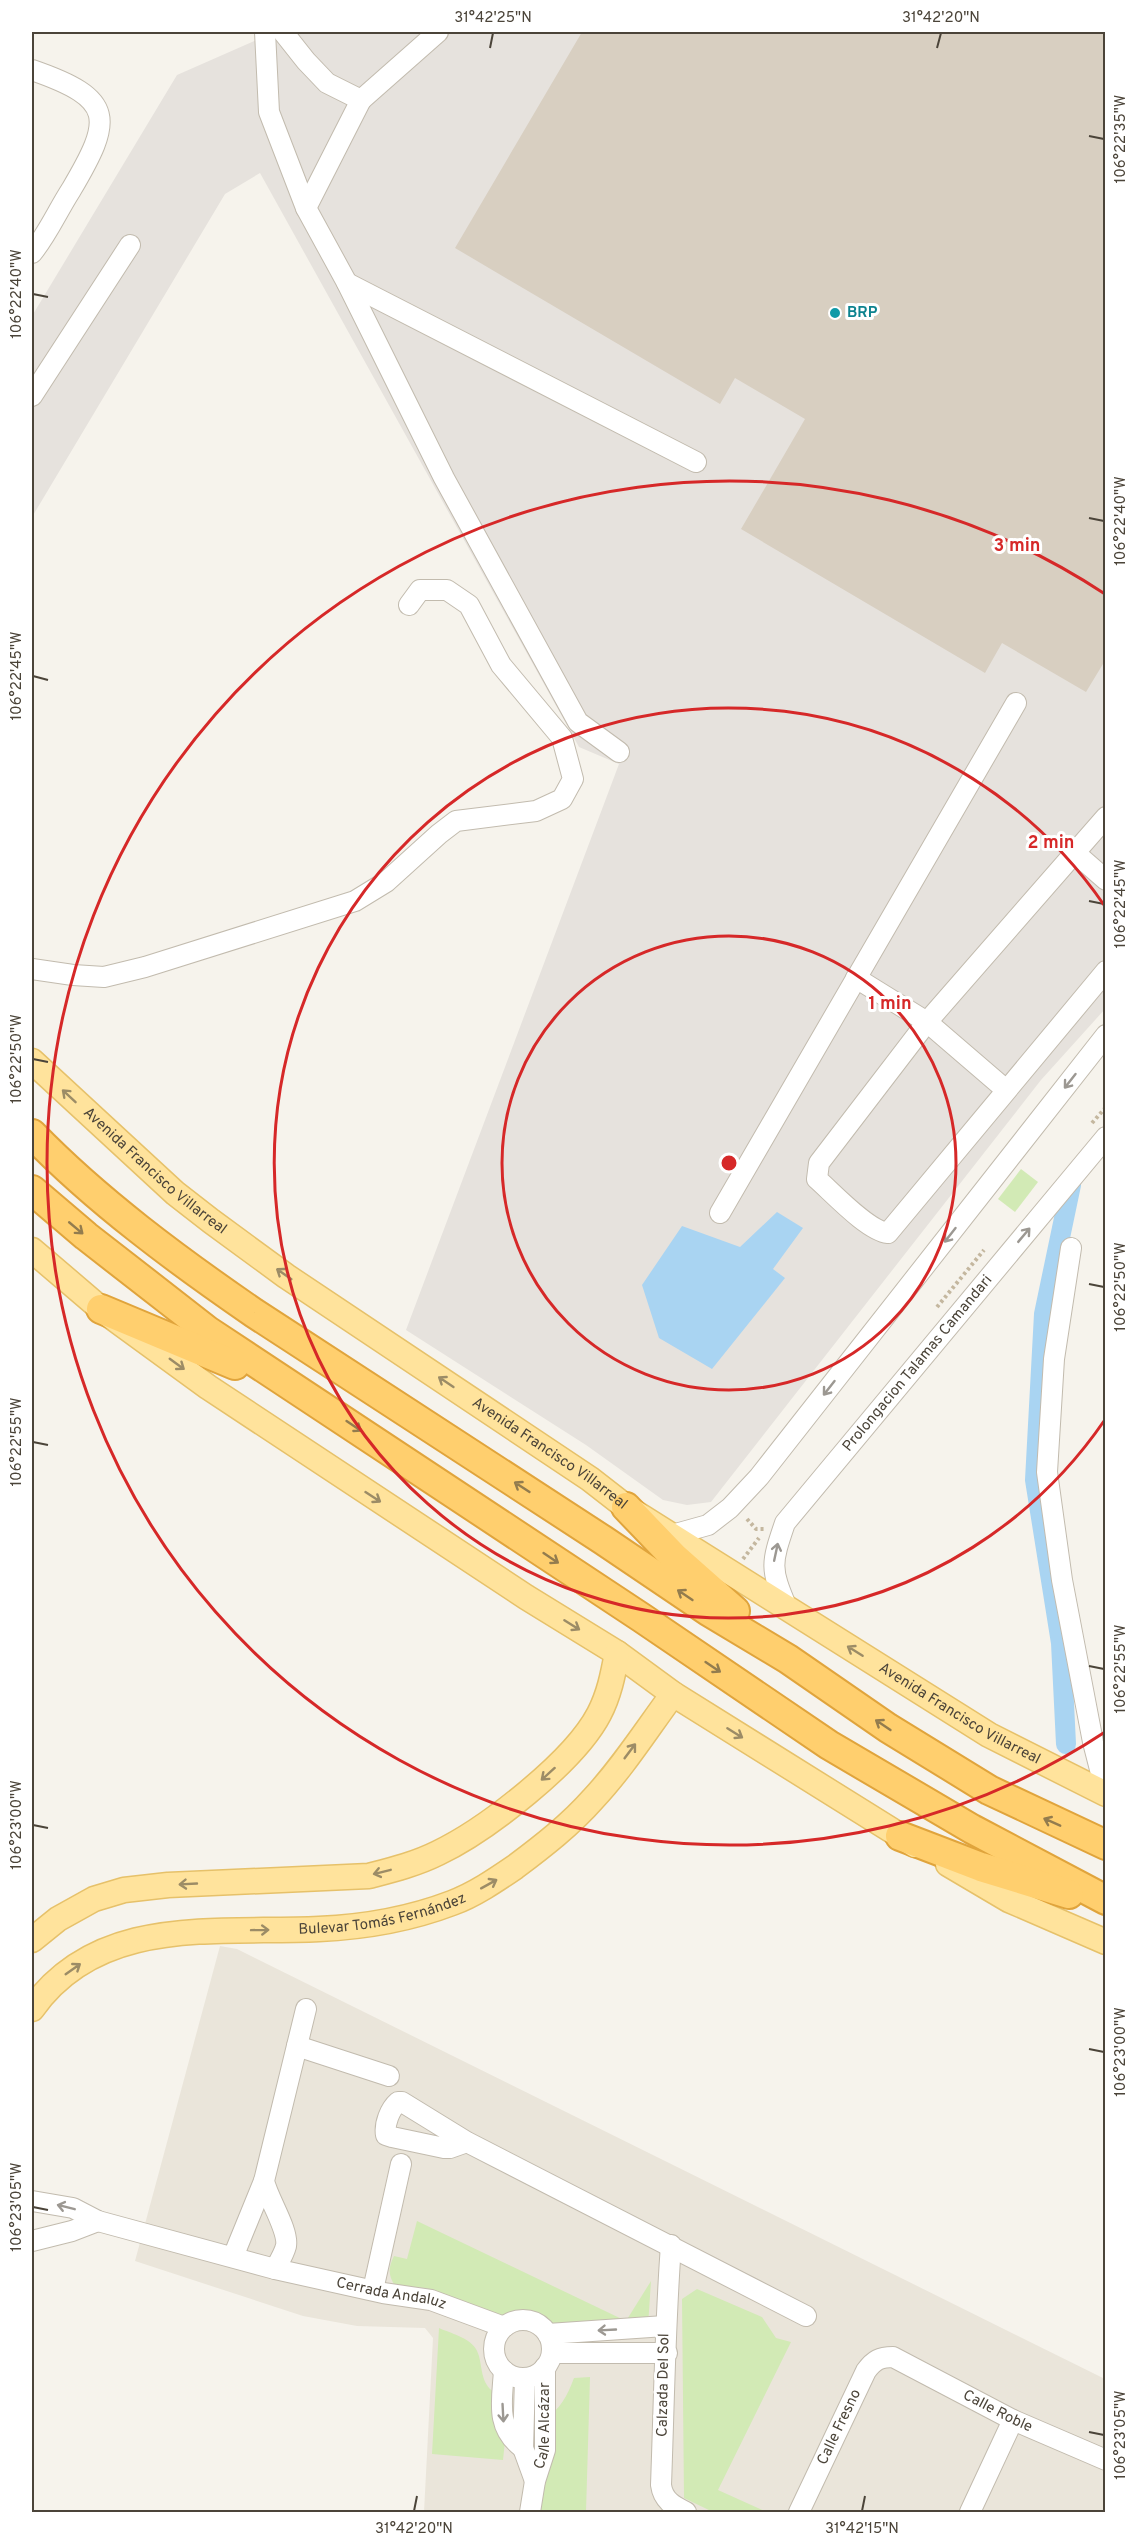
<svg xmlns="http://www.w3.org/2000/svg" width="1137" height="2544" font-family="Overpass,sans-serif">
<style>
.residential{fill:#eae5da}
.industrial{fill:#e6e2dd}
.green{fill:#d2eab5}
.water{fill:#a9d4f2}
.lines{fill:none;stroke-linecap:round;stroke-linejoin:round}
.canal{stroke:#a9d4f2;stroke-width:20}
.building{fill:#d8cfc1}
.minor-casing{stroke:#c2bbae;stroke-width:22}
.major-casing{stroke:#e6c16a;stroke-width:27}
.highway-casing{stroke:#e0a43c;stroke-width:32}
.path{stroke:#c4b79f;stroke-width:4;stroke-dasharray:3 3;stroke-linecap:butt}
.minor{stroke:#fff;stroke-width:20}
.major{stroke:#ffe39c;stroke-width:24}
.highway{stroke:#ffcf6e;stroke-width:28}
.oneway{stroke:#9c9892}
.oneway2{stroke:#9c8c66}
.oneway3{stroke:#937c4e}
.ticks{fill:none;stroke:#4b4439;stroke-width:2}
.ring{fill:none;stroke:#d62828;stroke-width:3}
.culture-dot{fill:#0f9aa8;stroke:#fff;stroke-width:2}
.labels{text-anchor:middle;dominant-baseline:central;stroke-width:6;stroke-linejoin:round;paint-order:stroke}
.culture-label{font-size:15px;font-weight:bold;fill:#0d838f;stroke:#fff;text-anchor:start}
.street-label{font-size:15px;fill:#4b4439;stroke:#fff}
.centre{fill:#d62828;stroke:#fff;stroke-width:3}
.ring-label{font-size:18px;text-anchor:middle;font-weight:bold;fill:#d62828;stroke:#fff;stroke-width:6;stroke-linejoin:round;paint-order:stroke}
.neatline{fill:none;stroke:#4b4439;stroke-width:2}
.ticks-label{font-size:15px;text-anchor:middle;fill:#4b4439}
</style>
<rect width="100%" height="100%" fill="#f6f3ec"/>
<!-- residential -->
<path class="residential" d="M220 1946 237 1949 1105 2379V2512H424L433 2338 425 2328 357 2326 303 2316 135 2261Z"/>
<!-- industrial -->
<path class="industrial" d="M275 32H1105V1009L1041 1080 711 1502 687 1505 663 1500 586 1445 406 1330 619 764 579 747 260 173 225 194 32 517V316L177 75Z"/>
<!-- green -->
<g class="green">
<path d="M1021 1169 1038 1182 1015 1212 998 1199Z"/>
<path d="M417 2221 626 2321 651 2281 648 2326 551 2329 526 2317 499 2319 469 2303 426 2288 395 2286C388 2275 388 2268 394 2256L407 2259Z"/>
<path d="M697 2289 762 2317 776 2338 791 2342 718 2490 767 2512H713L684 2498 682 2299Z"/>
<path d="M439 2328C450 2333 470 2338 476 2349 483 2361 479 2377 490 2389 496 2394 503 2396 509 2403L503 2460 432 2454Z"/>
<path d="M590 2377 586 2512H537L544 2420C560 2409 567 2397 574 2378Z"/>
</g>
<!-- water -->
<path class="water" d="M777 1212 803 1228 773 1269 785 1278 712 1369 659 1338 642 1285 682 1226 740 1247Z"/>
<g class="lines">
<!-- canal -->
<path class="canal" d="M1066 1744 1061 1643 1035 1480 1044 1314 1071 1185"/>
</g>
<!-- building -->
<path class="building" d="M582 32H1106V659L1086 692 1002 643 985 673 741 529 805 419 735 378 720 404 455 248Z"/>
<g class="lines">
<defs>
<g id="minor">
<path d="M265 32 269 112 306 208 347 283 444 478 578 722 619 752"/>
<path d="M283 32 306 61 327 83 361 100 438 32"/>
<path d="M32 70C116 99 113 119 71 190 58 210 47 235 32 253"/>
<path d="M306 208 361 100"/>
<path d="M347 283 696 462"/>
<path d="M32 396 130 245"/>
<path d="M1106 817 927 1022 819 1163 817 1179C833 1193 868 1231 888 1233L1106 971"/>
<path d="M1074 852 1106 880"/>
<path d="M32 969 73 975 104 977 145 967 355 901 386 882 439 834 456 821 536 811 562 799 573 779 562 738 501 665 469 605 447 590H420L409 605"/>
<path d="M856 978 927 1022 1005 1089"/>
<path d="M720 1213 1016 703"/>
<path d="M1071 1248 1054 1359 1047 1472 1062 1580 1093 1742 1106 1793"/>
<path d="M672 1535 708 1525 730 1508 759 1477 1106 1035"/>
<path id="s1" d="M787 1608C770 1568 771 1564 785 1523L1106 1137"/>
<path d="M297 2046 389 2076"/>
<path d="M467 2142 450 2148H444L392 2137 386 2135C384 2124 390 2109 398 2102H402L467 2142 806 2316"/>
<path id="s2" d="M32 2201 73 2208 98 2221 275 2269 383 2293 431 2300 504 2327"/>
<path d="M32 2241 72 2231 98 2221"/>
<path d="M671 2245C665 2325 664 2405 661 2485 663 2500 673 2506 686 2512"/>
<path d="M233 2257 264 2181"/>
<path d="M275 2269C279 2262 284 2254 286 2246 289 2230 268 2199 264 2181L306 2009"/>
<path d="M373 2290 401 2164"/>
<circle cx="523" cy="2349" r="29"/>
<path d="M548 2334 665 2326"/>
<path d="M552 2353H667"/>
<path d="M504 2371C502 2401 495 2428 523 2448"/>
<path d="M525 2378 523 2448 535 2481"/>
<path id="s3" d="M530 2512 535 2481 545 2450V2367"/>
<path id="s4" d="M799 2512 866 2371C874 2360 880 2357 893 2357L1013 2420 1106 2460"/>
<path d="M970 2512 1013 2420"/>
</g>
<g id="major">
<path id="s5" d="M32 1061 175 1193 211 1221 286 1276 590 1479 626 1507 989 1735 1106 1794"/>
<path d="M32 1250 101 1309 208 1387 526 1597 617 1653 673 1694 915 1845"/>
<path d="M948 1864 1009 1900 1106 1942"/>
<path d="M32 1940 58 1919 94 1899 124 1890 168 1885 369 1876C392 1870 416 1864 438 1853 486 1830 574 1762 599 1714 609 1695 613 1675 617 1653"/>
<path id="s6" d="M32 2009C99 1914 218 1934 319 1929 365 1927 410 1919 452 1903 474 1895 496 1880 515 1867 543 1846 570 1825 593 1799 623 1767 647 1729 673 1694"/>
</g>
<g id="highway">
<path d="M32 1134C97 1201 177 1260 254 1313L603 1540 708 1611 788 1659 888 1728 989 1790 1106 1845"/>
<path d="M32 1190 86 1236 208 1331 642 1618 829 1745 972 1829 1106 1900"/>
<path d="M101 1309 235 1365"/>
<path d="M626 1507 674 1557 735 1611"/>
<path d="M900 1836 981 1867 1069 1894"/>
</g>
</defs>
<!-- minor casing -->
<use href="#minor" class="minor-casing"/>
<!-- major casing -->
<use href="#major" class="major-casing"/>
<!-- highway casing -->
<use href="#highway" class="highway-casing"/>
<!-- path -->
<g class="path">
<path d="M1092 1123 1106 1107"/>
<path d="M937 1307 984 1250"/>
<path d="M747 1519 756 1529H764"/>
<path d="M743 1559 759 1538"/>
</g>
<!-- minor -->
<use href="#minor" class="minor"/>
<!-- major -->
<use href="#major" class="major"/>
<!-- highway -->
<use href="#highway" class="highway"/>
</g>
<!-- one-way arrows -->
<defs><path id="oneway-shaft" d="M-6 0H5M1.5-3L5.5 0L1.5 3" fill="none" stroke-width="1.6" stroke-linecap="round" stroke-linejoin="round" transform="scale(1.5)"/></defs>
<g class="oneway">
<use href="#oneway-shaft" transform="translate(1070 1081) rotate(128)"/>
<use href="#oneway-shaft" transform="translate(950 1235) rotate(128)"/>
<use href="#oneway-shaft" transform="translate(1024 1235) rotate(-50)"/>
<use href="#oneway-shaft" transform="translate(829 1388) rotate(128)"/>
<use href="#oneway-shaft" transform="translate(776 1552) rotate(-78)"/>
<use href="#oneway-shaft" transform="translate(66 2207) rotate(-166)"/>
<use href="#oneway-shaft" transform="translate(607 2330) rotate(177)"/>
<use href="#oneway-shaft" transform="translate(503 2413) rotate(87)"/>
</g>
<g class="oneway2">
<use href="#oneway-shaft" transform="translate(69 1096) rotate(-137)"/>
<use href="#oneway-shaft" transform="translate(284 1274) rotate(-145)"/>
<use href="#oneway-shaft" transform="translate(177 1364) rotate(36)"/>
<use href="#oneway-shaft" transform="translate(446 1382) rotate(-146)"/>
<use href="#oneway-shaft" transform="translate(373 1497) rotate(33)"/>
<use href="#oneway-shaft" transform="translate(572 1625) rotate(32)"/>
<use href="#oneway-shaft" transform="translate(855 1651) rotate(-148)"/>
<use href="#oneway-shaft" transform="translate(735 1733) rotate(32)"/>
<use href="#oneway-shaft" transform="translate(630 1751) rotate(-53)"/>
<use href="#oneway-shaft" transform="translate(548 1774) rotate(138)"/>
<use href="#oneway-shaft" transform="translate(382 1872) rotate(166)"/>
<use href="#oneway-shaft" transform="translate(188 1884) rotate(177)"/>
<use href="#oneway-shaft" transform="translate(489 1884) rotate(-29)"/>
<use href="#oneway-shaft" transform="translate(260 1930) rotate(-1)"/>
<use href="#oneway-shaft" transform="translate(73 1969) rotate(-35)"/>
</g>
<g class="oneway3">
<use href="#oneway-shaft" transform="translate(76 1228) rotate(40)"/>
<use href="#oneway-shaft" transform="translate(354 1426) rotate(34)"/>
<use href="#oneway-shaft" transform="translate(522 1487) rotate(-147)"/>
<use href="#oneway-shaft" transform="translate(551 1558) rotate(34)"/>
<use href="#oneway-shaft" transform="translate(685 1595) rotate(-146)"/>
<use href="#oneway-shaft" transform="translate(713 1667) rotate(34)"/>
<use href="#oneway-shaft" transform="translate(883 1725) rotate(-146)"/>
<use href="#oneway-shaft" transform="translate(1052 1822) rotate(-156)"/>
</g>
<!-- ticks -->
<path class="ticks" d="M490 48 493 33M937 48 941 33M1089 136 1104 139M33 294 48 297M1089 518 1104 521M33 676 48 680M1089 901 1104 904M33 1059 48 1062M1089 1284 1104 1287M33 1442 48 1445M1089 1666 1104 1669M33 1825 48 1828M1089 2049 1104 2052M33 2207 48 2210M1089 2432 1104 2435M414 2511 417 2496M862 2511 865 2496"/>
<!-- distance rings -->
<g class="ring">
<circle cx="729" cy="1163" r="227"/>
<path d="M1104 1421A455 455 0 1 1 1104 905"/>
<path d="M1105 1732A682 682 0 1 1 1105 594"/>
</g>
<!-- markers -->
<circle class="culture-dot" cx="835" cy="313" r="6"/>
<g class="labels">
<!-- culture labels -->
<g class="culture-label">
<text x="847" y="313">BRP</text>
</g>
<!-- street labels -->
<g class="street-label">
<text stroke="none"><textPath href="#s5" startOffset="165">Avenida Francisco Villarreal</textPath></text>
<text stroke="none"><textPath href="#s1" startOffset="296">Prolongacion Talamas Camandari</textPath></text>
<text stroke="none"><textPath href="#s5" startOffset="651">Avenida Francisco Villarreal</textPath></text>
<text stroke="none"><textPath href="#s5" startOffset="1137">Avenida Francisco Villarreal</textPath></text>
<text stroke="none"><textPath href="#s6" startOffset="376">Bulevar Tomás Fernández</textPath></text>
<text stroke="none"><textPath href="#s2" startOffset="372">Cerrada Andaluz</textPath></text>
<text transform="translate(664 2385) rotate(-89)">Calzada Del Sol</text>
<text stroke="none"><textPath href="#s4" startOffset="306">Calle Roble</textPath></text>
<text stroke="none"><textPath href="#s3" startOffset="88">Calle Alcázar</textPath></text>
<text stroke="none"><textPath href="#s4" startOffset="94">Calle Fresno</textPath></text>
</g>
</g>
<circle cx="729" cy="1163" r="9" class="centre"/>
<g class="ring-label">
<text x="1017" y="551">3 min</text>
<text x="1051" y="848">2 min</text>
<text x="890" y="1009">1 min</text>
</g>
<!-- border -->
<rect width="1137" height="2544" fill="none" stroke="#ffffff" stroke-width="66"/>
<rect x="33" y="33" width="1071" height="2478" class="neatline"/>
<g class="ticks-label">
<text x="493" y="22">31°42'25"N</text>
<text x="941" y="22">31°42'20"N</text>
<text transform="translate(1120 139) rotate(-90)" y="5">106°22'35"W</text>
<text transform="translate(16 294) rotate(-90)" y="5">106°22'40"W</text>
<text transform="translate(1120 521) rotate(-90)" y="5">106°22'40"W</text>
<text transform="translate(16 676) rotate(-90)" y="5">106°22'45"W</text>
<text transform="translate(1120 904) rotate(-90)" y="5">106°22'45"W</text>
<text transform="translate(16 1059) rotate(-90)" y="5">106°22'50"W</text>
<text transform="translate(1120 1287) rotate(-90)" y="5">106°22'50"W</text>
<text transform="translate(16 1442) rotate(-90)" y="5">106°22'55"W</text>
<text transform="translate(1120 1669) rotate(-90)" y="5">106°22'55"W</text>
<text transform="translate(16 1825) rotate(-90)" y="5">106°23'00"W</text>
<text transform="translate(1120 2052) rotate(-90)" y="5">106°23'00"W</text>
<text transform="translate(16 2207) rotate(-90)" y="5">106°23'05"W</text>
<text transform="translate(1120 2435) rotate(-90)" y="5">106°23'05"W</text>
<text x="414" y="2533">31°42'20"N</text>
<text x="862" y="2533">31°42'15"N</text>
</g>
</svg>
